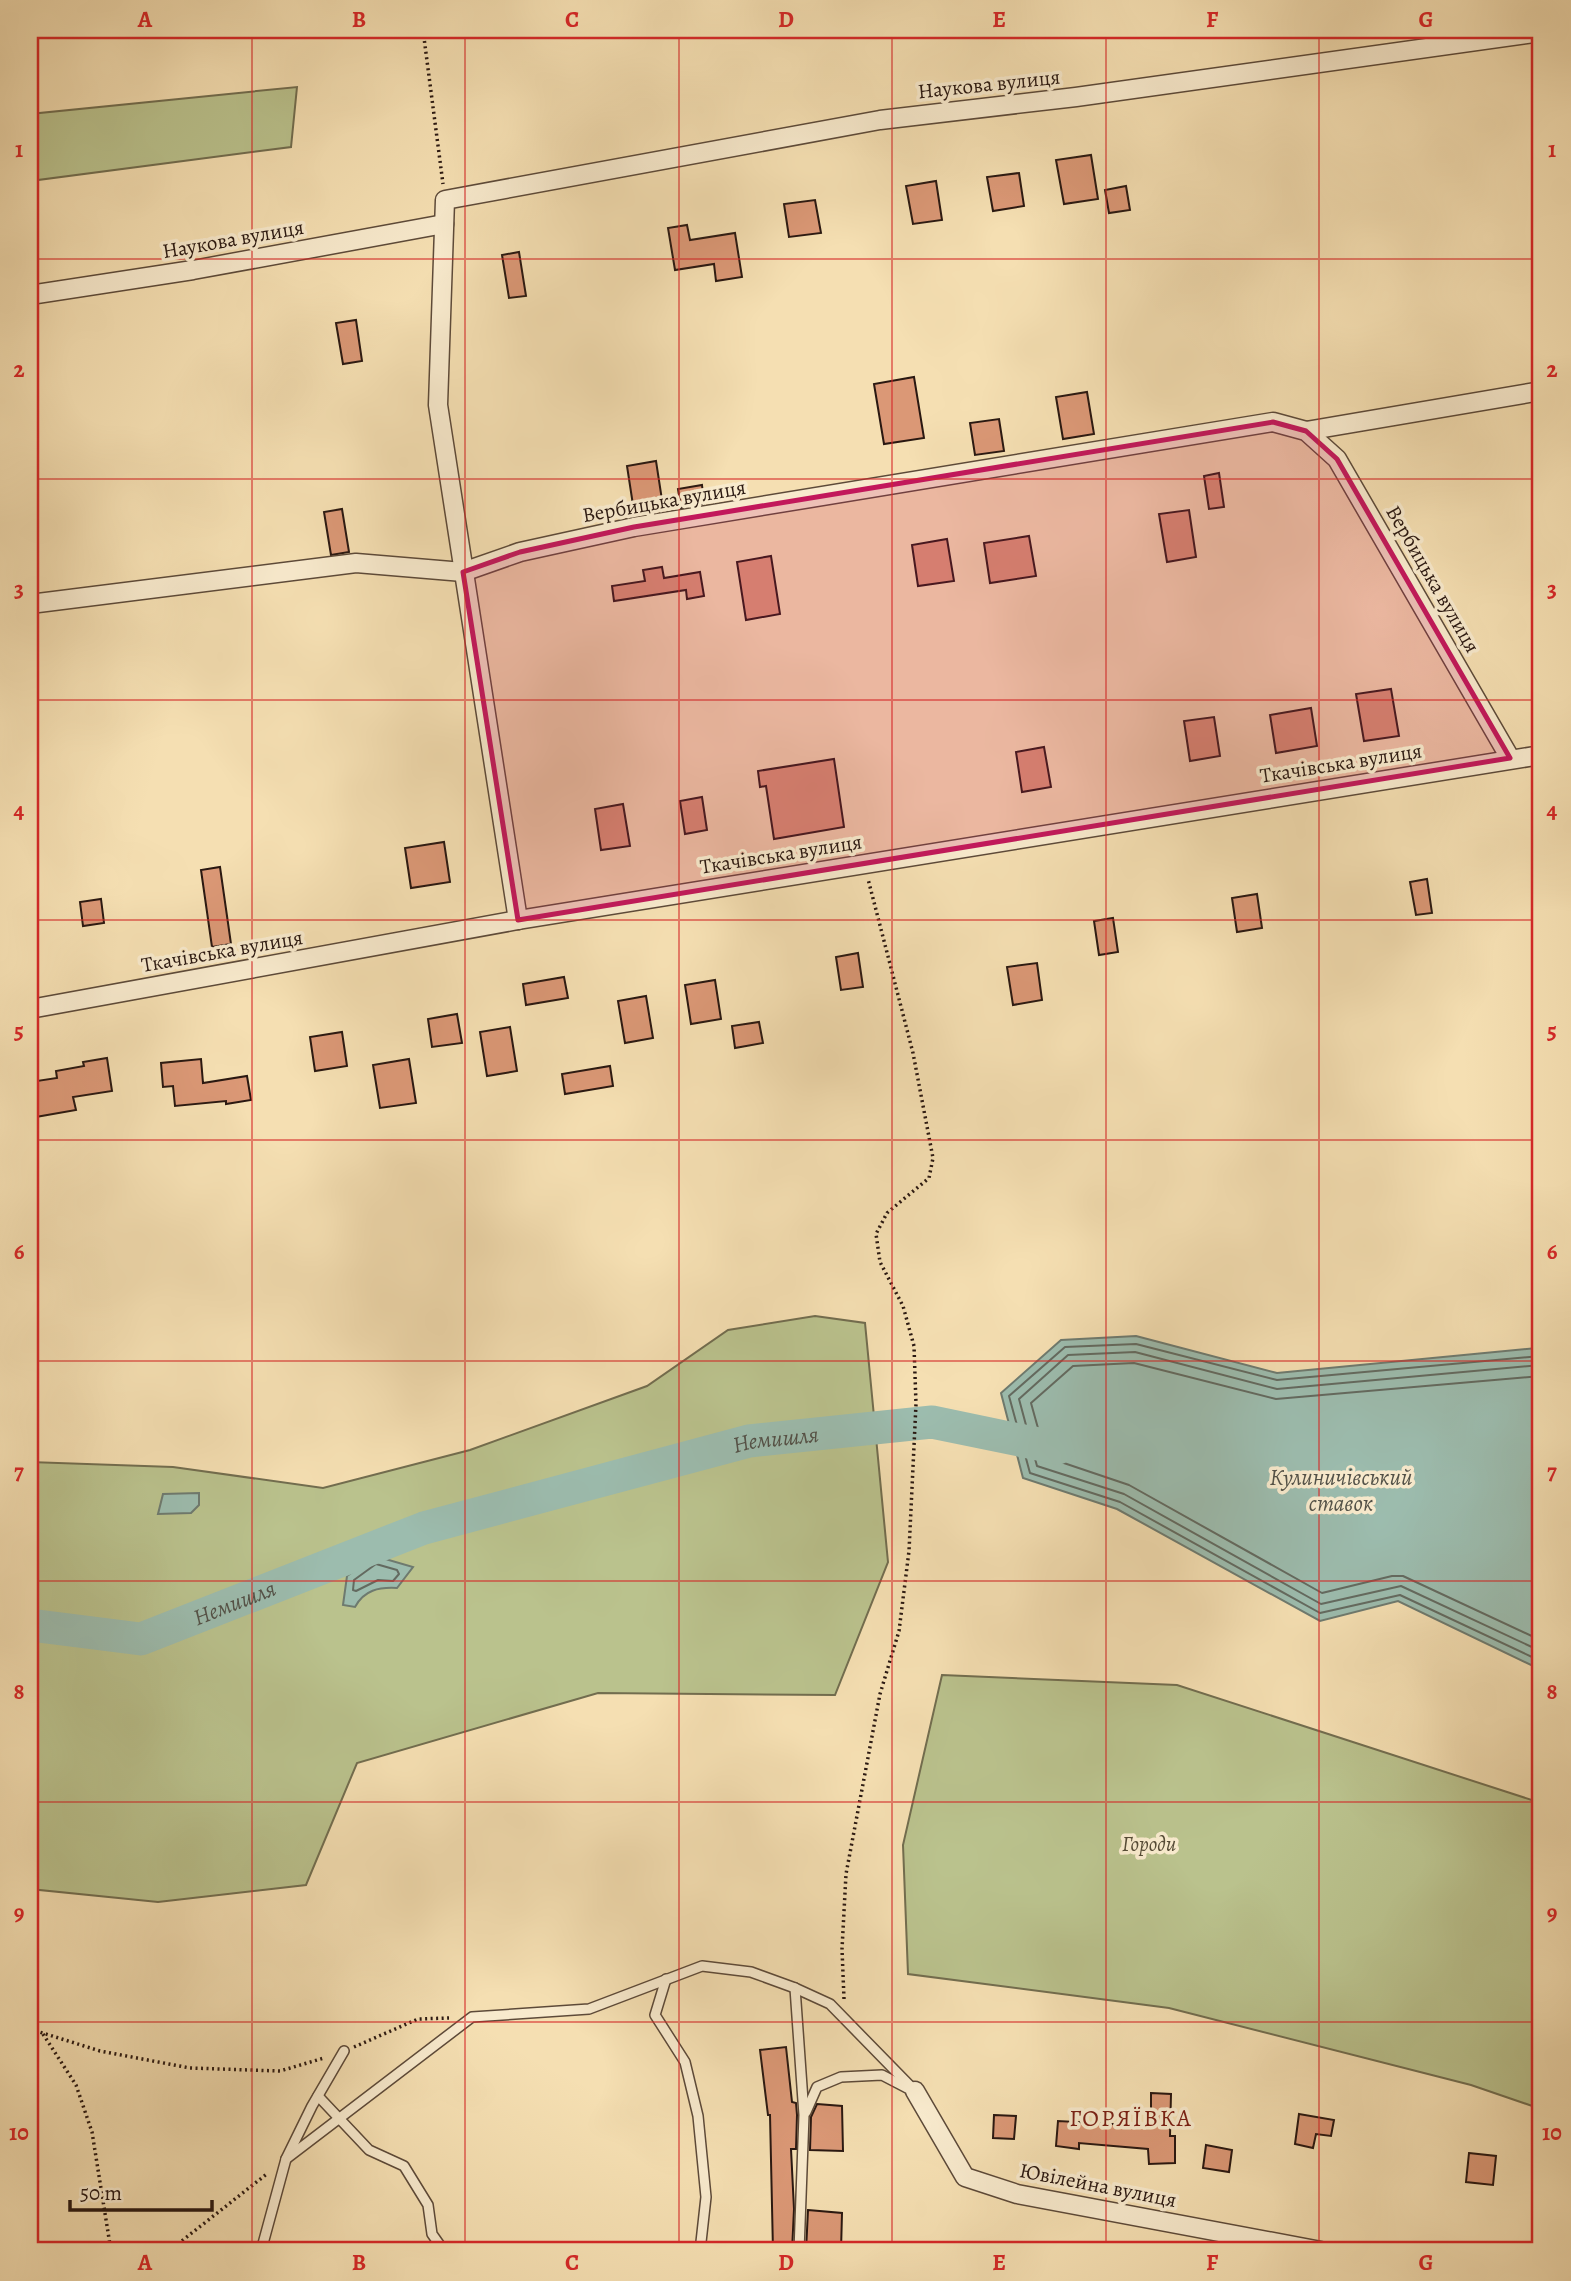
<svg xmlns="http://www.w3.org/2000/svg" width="1571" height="2281" font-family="Alegreya,serif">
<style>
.green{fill:#bac28d;stroke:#726d4f;stroke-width:2}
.water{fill:#9cbcae;stroke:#6e7a6f;stroke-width:2}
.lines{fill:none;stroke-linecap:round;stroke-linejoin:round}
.shore{stroke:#636a60;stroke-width:2}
.river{stroke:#9cbcae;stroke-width:33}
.building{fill:#db9876;stroke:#2a1811;stroke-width:2}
.lane-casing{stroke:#5d4a39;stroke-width:12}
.street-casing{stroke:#5d4a39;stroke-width:21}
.path{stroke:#2a1811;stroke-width:3.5;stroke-dasharray:2 3.5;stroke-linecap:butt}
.lane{stroke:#f8eacd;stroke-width:9}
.street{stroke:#f8eacd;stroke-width:18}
.marked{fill:#c2185b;fill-opacity:0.2;stroke:#c2185b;stroke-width:5;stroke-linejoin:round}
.grid{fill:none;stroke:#d62828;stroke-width:2;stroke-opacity:0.55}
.labels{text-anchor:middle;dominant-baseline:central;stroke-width:7;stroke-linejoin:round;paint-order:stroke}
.street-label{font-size:21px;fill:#2a1811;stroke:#f8eacd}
.park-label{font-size:21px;font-style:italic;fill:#554b36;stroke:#f8eacd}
.water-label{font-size:23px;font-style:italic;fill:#525148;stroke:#f8eacd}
.quarter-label{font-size:24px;letter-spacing:2px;fill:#7a1f14;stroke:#f8eacd}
.neatline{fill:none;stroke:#d62828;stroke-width:2.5}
.grid-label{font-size:23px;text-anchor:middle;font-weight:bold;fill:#d62828}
</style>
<rect width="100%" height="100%" fill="#f5dfb2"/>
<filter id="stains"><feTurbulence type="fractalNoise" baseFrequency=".00286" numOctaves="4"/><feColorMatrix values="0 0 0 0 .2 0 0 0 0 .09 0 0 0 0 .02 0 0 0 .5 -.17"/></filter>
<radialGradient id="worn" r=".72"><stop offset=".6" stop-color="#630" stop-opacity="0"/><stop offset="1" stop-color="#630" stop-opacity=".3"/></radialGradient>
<!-- green -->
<g class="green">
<path d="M297 87 291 147 30 181V114Z"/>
<path d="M815 1316 865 1323 888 1562 835 1695 598 1693 357 1763 306 1885 158 1902 30 1889V1462L173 1467 323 1488 470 1450 647 1386 728 1330Z"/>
<path d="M942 1675 1177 1685 1541 1803V2109L1471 2085 1169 2008 908 1974 903 1845Z"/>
</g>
<!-- water -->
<g class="water">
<path d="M1136 1336 1277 1373 1537 1348 1541 1351V1664L1531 1665 1398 1601 1320 1621 1117 1509 1023 1478 1001 1393 1061 1340Z"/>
<path d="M199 1493V1505L191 1513 158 1514 163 1494Z"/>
<path d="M375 1556 413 1567 397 1588C379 1587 364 1590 355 1607L343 1605 347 1576Z"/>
</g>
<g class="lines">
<!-- shore -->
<g class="shore">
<path d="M1541 1356 1277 1380 1136 1344 1065 1347 1009 1396 1030 1473 1120 1502 1320 1613 1400 1595 1532 1657 1541 1658"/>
<path d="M1541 1365 1277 1389 1135 1352 1068 1355 1019 1399 1037 1466 1124 1494 1321 1604 1401 1586 1534 1648 1541 1649"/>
<path d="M1541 1376 1276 1399 1134 1363 1073 1366 1031 1403 1046 1457 1129 1485 1322 1593 1392 1576H1403L1536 1638H1541"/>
<path d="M376 1564 397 1570 399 1574 393 1581 378 1580 356 1591 353 1590 354 1580Z"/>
</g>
<!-- river -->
<path class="river" id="s1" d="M30 1625 141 1639 424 1528 749 1441 932 1422 1058 1448"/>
</g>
<!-- building -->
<g class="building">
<path d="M1091 155 1098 199 1064 204 1056 160Z"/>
<path d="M1019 173 1024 206 993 211 987 177Z"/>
<path d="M936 181 942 220 913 224 906 186Z"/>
<path d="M1126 186 1130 210 1109 213 1105 190Z"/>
<path d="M815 200 821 233 789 237 784 204Z"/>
<path d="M687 225 690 240 735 233 742 277 716 281 714 264 675 270 668 228Z"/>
<path d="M519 252 526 296 509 298 502 255Z"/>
<path d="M356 320 362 361 343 364 336 323Z"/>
<path d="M914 377 924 438 884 444 874 384Z"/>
<path d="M1087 392 1094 434 1063 439 1056 397Z"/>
<path d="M999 419 1004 451 975 455 970 423Z"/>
<path d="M656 461 662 500 633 505 627 466Z"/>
<path d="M1219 473 1224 507 1209 509 1204 476Z"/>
<path d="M702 485 704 504 681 508 678 489Z"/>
<path d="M342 509 349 552 331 555 324 512Z"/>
<path d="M1189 510 1196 557 1167 562 1159 514Z"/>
<path d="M1029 536 1036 576 990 583 984 543Z"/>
<path d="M947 539 954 581 918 586 912 545Z"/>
<path d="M771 556 780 614 746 620 737 562Z"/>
<path d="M662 567 664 578 700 572 704 596 687 599 686 590 614 601 612 586 645 581 643 570Z"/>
<path d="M1391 689 1399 736 1364 741 1356 694Z"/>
<path d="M1311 708 1317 746 1276 753 1270 715Z"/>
<path d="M1214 717 1220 756 1190 761 1184 721Z"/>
<path d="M1044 747 1051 787 1022 792 1016 752Z"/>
<path d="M834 759 844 827 774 839 766 786 760 787 758 771Z"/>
<path d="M702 797 707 830 685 834 680 801Z"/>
<path d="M623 804 630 846 601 850 595 809Z"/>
<path d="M444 842 450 882 411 888 405 848Z"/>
<path d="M220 867 231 944 212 947 201 870Z"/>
<path d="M1427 879 1432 913 1416 915 1410 882Z"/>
<path d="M1257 894 1262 928 1237 932 1232 898Z"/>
<path d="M101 899 104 923 83 926 80 902Z"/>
<path d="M1113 918 1118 952 1099 955 1094 921Z"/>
<path d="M858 953 863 987 841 990 836 957Z"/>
<path d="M1037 963 1042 1000 1013 1005 1007 967Z"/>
<path d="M564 977 568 998 526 1005 523 984Z"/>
<path d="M715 980 721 1019 691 1024 685 985Z"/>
<path d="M646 996 653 1038 625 1043 618 1001Z"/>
<path d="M457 1014 462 1043 432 1047 428 1019Z"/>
<path d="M759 1022 763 1043 735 1048 732 1026Z"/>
<path d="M510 1027 517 1071 487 1076 480 1032Z"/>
<path d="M342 1032 347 1066 315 1071 310 1037Z"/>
<path d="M107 1058 112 1091 73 1097 76 1110 30 1118V1082L57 1078 56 1071 84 1066 83 1062Z"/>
<path d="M201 1059 203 1083 247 1076 251 1100 226 1104V1101L175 1106 173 1086 163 1087 161 1063Z"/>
<path d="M409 1059 416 1103 380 1108 373 1065Z"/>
<path d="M610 1066 613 1086 565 1094 562 1074Z"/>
<path d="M786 2047 792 2102 796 2103 797 2115 796 2149H791L794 2209 792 2251H773L770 2115H768L760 2050Z"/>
<path d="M1151 2093 1171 2094 1170 2136H1175V2163L1149 2164 1148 2149 1079 2143V2149L1056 2146 1058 2121 1151 2126Z"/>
<path d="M817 2104 842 2106 843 2151 810 2150 811 2117Z"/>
<path d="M1299 2114 1334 2120 1331 2136 1316 2134 1313 2148 1295 2144Z"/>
<path d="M994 2115 1016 2116 1014 2139 993 2138Z"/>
<path d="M1206 2145 1232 2150 1229 2172 1203 2168Z"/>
<path d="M1469 2153 1496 2156 1493 2185 1466 2182Z"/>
<path d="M808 2210 842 2213 841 2251H806Z"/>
</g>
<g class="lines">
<defs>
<g id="lane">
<path d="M666 1979 655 2015 685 2062 698 2116 706 2197 700 2251"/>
<path d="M795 1988 804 2115 799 2251"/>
<path d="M318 2096 369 2150 404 2166 428 2205 432 2234 444 2251"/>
<path d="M806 2112 817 2087 841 2077 882 2075 907 2088"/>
<path d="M286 2159 472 2017 589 2009 702 1966 751 1972 795 1988 830 2004 915 2091"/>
<path d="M261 2251 286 2159 312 2106 344 2051"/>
</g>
<g id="street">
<path d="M30 295 193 270 444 224"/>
<path d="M1306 431 1541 391"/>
<path d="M30 604 356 563 463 572 520 552 634 527 1273 422 1306 431 1337 459 1510 758"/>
<path d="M518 920 438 405 445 200 880 120 1076 97 1541 32"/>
<path d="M30 1009 518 920 1541 755"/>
<path d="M915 2091 965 2177 1017 2194 1321 2251"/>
</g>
</defs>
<!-- lane casing -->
<use href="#lane" class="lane-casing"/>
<!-- street casing -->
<use href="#street" class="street-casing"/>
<!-- path -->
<g class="path">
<path d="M423 30 443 184"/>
<path d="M844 1999 842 1949 846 1874 880 1694 899 1631 909 1551 916 1404 914 1346 903 1306 880 1262 876 1234 887 1213 929 1178 933 1158 913 1053 868 879"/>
<path d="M30 2029 100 2051 190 2068 280 2071 324 2058"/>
<path d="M43 2034 76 2085 92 2132 111 2251"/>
<path d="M354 2047 418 2019 449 2018"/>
<path d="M169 2251 268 2173"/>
</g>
<!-- lane -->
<use href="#lane" class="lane"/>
<!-- street -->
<use href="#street" class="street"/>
</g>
<!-- marked area -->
<path class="marked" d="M1273 422 1306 431 1337 459 1510 758 518 920 463 572 520 552 634 527Z"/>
<!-- grid -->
<path class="grid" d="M252 30V2251M465 30V2251M679 30V2251M892 30V2251M1106 30V2251M1319 30V2251M30 259H1541M30 479H1541M30 700H1541M30 920H1541M30 1140H1541M30 1361H1541M30 1581H1541M30 1802H1541M30 2022H1541"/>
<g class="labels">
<!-- street labels -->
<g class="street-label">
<text transform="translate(989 84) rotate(-6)">Наукова вулиця</text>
<text transform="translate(233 239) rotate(-10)">Наукова вулиця</text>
<text transform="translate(664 501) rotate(-10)">Вербицька вулиця</text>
<text transform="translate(1433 579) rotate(60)">Вербицька вулиця</text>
<text transform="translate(1341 763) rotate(-9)">Ткачівська вулиця</text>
<text transform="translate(781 854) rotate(-9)">Ткачівська вулиця</text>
<text transform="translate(222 951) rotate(-10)">Ткачівська вулиця</text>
<text transform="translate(1098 2185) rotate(11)">Ювілейна вулиця</text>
</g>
<!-- park labels -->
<g class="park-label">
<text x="1149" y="1844">Городи</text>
</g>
<!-- water labels -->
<g class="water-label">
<text stroke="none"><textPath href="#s1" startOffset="779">Немишля</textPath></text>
<text x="1341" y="1477">Кулиничівський<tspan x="1341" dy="26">ставок</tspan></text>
<text stroke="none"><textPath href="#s1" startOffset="212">Немишля</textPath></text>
</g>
<!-- quarter labels -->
<g class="quarter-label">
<text x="1131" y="2118">ГОРЯЇВКА</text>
</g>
</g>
<!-- margin -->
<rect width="1571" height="2281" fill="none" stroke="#f5dfb2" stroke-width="77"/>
<!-- scale -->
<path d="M70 2200v10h142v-10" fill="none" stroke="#2a1811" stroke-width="3.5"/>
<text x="80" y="2200" font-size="21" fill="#2a1811" stroke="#f8eacd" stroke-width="5" paint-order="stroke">50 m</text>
<rect x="38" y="38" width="1494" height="2204" class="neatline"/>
<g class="grid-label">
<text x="145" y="27">A</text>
<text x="359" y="27">B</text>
<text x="572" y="27">C</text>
<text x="786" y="27">D</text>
<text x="999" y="27">E</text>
<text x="1212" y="27">F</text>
<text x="1426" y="27">G</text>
<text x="19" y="157">1</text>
<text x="1552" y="157">1</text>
<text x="19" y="377">2</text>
<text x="1552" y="377">2</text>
<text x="19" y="597">3</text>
<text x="1552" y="597">3</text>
<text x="19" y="818">4</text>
<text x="1552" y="818">4</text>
<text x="19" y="1038">5</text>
<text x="1552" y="1038">5</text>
<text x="19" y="1259">6</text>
<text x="1552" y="1259">6</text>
<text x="19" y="1479">7</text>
<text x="1552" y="1479">7</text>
<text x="19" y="1699">8</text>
<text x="1552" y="1699">8</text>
<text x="19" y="1920">9</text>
<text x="1552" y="1920">9</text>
<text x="19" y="2140">10</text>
<text x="1552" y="2140">10</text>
<text x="145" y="2270">A</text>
<text x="359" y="2270">B</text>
<text x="572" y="2270">C</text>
<text x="786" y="2270">D</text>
<text x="999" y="2270">E</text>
<text x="1212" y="2270">F</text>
<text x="1426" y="2270">G</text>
</g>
<rect width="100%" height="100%" filter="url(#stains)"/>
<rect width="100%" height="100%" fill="url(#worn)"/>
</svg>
